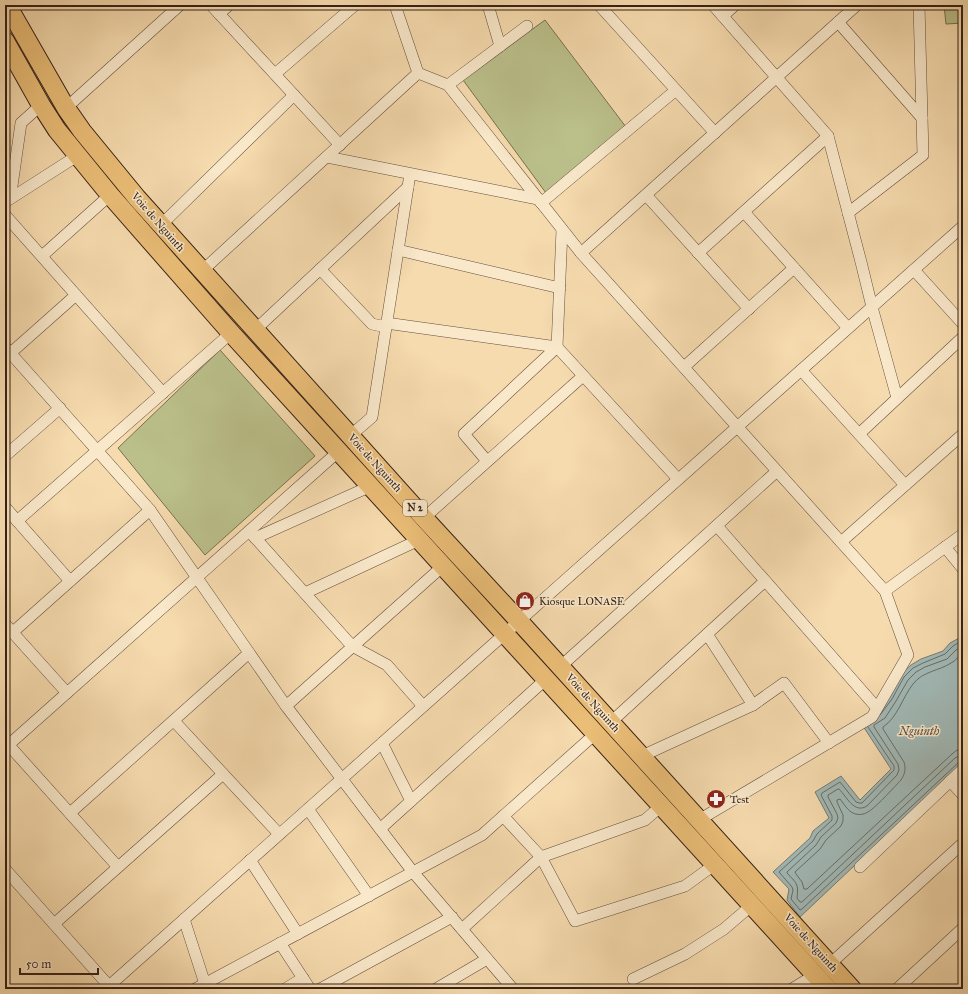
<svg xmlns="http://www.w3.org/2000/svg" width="968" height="994" font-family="'IM FELL Great Primer',serif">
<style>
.green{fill:#bbc08b;stroke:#787052}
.water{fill:#a1b8b5;stroke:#767b76}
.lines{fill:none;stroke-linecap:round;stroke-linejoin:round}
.shore{stroke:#6b6c66;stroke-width:1}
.minor-casing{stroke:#654f3e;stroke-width:12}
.trunk-casing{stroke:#352018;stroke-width:20}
.minor{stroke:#f9e8ca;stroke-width:11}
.trunk{stroke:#ebbe77;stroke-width:18}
.labels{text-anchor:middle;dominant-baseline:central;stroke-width:3;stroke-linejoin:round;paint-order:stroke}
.shield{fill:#f9e8ca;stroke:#705c4d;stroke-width:1}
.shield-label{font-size:10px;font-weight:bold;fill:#352018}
.street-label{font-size:11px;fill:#352018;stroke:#f9e8ca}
.poi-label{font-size:11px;fill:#352018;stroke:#f9e8ca;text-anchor:start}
.water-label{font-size:12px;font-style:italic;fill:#554e47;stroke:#f9e8ca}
</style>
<rect width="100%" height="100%" fill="#f6dbae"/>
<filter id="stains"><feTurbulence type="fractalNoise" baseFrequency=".005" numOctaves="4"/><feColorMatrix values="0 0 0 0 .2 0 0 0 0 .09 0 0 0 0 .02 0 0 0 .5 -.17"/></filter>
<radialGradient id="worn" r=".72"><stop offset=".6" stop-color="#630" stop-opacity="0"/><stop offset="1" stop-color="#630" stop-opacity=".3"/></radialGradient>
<!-- green -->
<g class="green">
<path d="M944 5H963V23L946 24Z"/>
<path d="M545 20 626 127 546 193 463 80Z"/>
<path d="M220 350 315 456 205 555 118 448Z"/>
</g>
<!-- water -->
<path class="water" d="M963 636V763L800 917 787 900 789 889 773 872 810 838 813 831 829 818 815 792 841 776 860 800 891 769 863 726 901 674 911 665 921 659 943 651 950 643Z"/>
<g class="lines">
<!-- shore -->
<g class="shore">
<path d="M963 646 956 650 947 659 925 667 916 672 908 680 896 701 885 718 874 725V727L898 764 899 770 897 775 867 806C854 814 847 797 839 789H838L828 795V797L837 814 838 818 836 823 821 837 816 845 787 872V873C796 883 799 883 797 898L800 902H802L955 758 959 756H963"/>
<path d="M963 653C958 656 956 661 951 663 939 671 923 671 913 684 902 698 898 717 883 727V729L904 762C906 769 905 774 901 780 894 787 874 810 866 813 862 815 857 815 853 813 848 811 844 804 840 799L837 800V802L843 815V821L841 826 826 840 820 849 795 872 796 874 802 882 804 889H807L952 754 957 750H963"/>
<path d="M880 715 892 699 904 677 913 668 923 663 945 654 953 646 963 640"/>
<path d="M868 727 894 766V770L862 803H859L856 802 840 782 822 793 821 795 832 816V820L817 834 813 841 779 872 792 887 793 890 791 899 800 910 802 909 959 762 963 761"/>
</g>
<defs>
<g id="minor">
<path d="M211 5 340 145"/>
<path d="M395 5 418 73 448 85 581 253 885 591 908 655 872 717 699 820"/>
<path d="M488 5 500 46"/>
<path d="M599 5 715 133"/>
<path d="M713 5 828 136 861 262 872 307 897 398"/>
<path d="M219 14 229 5"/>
<path d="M723 16 735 5"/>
<path d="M838 22 922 118"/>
<path d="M275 74 355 5"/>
<path d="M448 85 527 26"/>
<path d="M66 108 180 5"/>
<path d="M327 157 538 199"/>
<path d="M11 193 21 123 41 105"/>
<path d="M646 195 749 309"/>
<path d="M5 202 77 156"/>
<path d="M541 203 676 90"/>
<path d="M744 212 848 328"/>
<path d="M848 213 923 155 919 5"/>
<path d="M5 215 163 393"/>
<path d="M161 225 294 95"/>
<path d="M398 250 560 288"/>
<path d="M581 253 857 5"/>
<path d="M698 253 828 136"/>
<path d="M42 256 110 195"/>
<path d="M320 269 372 324 386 327"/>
<path d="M914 270 963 324"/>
<path d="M202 271 418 73"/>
<path d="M386 323 557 347 678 479"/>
<path d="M255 330 408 187"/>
<path d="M5 347 150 510 286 706 413 872 513 989"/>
<path d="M5 358 76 295"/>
<path d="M684 367 794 268"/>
<path d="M801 370 905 485"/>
<path d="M859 434 963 337"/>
<path d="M350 436 372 417 410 174"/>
<path d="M5 456 60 408"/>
<path d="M487 461 464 434 557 347 562 230"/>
<path d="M5 507 70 581"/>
<path d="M424 518 583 376"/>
<path d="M17 521 231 333"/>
<path d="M717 526 877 708"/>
<path d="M249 531 352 646 387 665 423 706"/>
<path d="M255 538 371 486"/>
<path d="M841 542 963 434"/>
<path d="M945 547 963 569"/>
<path d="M885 591 963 534"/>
<path d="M305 593 419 540"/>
<path d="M5 624 67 693"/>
<path d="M13 632 150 510"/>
<path d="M707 634 753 705"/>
<path d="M560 667 777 471"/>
<path d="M286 706 443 566"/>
<path d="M174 721 279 834"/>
<path d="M611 722 765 581"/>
<path d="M5 741 118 867"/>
<path d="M382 743 411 801"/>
<path d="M5 748 339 451"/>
<path d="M642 756 753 705 784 683 829 743"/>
<path d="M950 781 963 795"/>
<path d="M308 809 369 896"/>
<path d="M70 813 249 653"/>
<path d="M503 816 541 857 575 921 685 886 714 865"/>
<path d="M380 829 546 679"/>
<path d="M250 860 298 934"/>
<path d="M860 867 963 769"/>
<path d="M5 869 109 986V989"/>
<path d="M184 919 205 984"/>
<path d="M54 924 223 774"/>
<path d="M462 929 541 857 645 820 661 806"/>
<path d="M280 943 310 989"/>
<path d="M830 964 963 843"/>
<path d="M633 979 685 954 724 929 752 905"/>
<path d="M109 986 963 226"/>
<path d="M195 989 482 835 595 734"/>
<path d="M285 989 303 978"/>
<path d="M320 989 452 917"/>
<path d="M436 989 487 959"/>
<path d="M792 989 815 975"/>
<path d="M897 989 963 928"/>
</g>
<g id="trunk">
<path d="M7 5 66 108 82 131 137 198 424 518 519 621 852 989"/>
<path d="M5 41 41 105 57 130 110 195 231 333 828 989"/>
</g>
</defs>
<!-- minor casing -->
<use href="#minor" class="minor-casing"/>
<!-- trunk casing -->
<use href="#trunk" class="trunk-casing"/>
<!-- minor -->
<use href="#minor" class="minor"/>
<!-- trunk -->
<use href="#trunk" class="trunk"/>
</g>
<!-- icons -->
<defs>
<symbol id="shop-disc" viewBox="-11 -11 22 22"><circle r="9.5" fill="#8f2418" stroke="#f9e8ca"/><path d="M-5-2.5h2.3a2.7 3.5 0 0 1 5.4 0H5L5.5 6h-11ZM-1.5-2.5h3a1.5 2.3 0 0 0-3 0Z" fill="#fff"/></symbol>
<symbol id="pharmacy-disc" viewBox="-11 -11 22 22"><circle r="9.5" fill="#8f2418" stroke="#f9e8ca"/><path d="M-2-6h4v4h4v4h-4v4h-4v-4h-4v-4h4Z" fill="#fff"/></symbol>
</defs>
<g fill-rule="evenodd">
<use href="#shop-disc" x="514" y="590" width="22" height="22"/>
<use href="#pharmacy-disc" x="705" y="788" width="22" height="22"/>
</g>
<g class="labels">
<!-- shield labels -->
<rect class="shield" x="403" y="500" width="24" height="16" rx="3"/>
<g class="shield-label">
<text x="415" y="508">N 2</text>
</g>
<!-- street labels -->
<g class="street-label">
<text transform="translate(158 222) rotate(49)">Voie de Nguinth</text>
<text transform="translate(375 463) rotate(48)">Voie de Nguinth</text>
<text transform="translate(593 703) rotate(48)">Voie de Nguinth</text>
<text transform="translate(811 943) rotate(48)">Voie de Nguinth</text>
</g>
<!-- poi labels -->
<g class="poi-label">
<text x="539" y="601">Kiosque LONASE</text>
<text x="730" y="799">Test</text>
</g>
<!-- water labels -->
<g class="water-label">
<text x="919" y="731">Nguinth</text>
</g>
</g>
<!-- margin -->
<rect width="968" height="994" fill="none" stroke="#f6dbae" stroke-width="20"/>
<rect x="6" y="6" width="956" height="982" fill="none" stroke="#352018" stroke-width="2"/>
<rect x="10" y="10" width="948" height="974" fill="none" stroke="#352018"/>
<!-- scale -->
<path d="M20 968v6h78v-6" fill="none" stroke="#352018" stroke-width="2"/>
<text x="26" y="968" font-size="12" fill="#352018" stroke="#f9e8ca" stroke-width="3" paint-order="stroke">50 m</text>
<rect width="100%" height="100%" filter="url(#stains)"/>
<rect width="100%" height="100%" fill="url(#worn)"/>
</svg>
